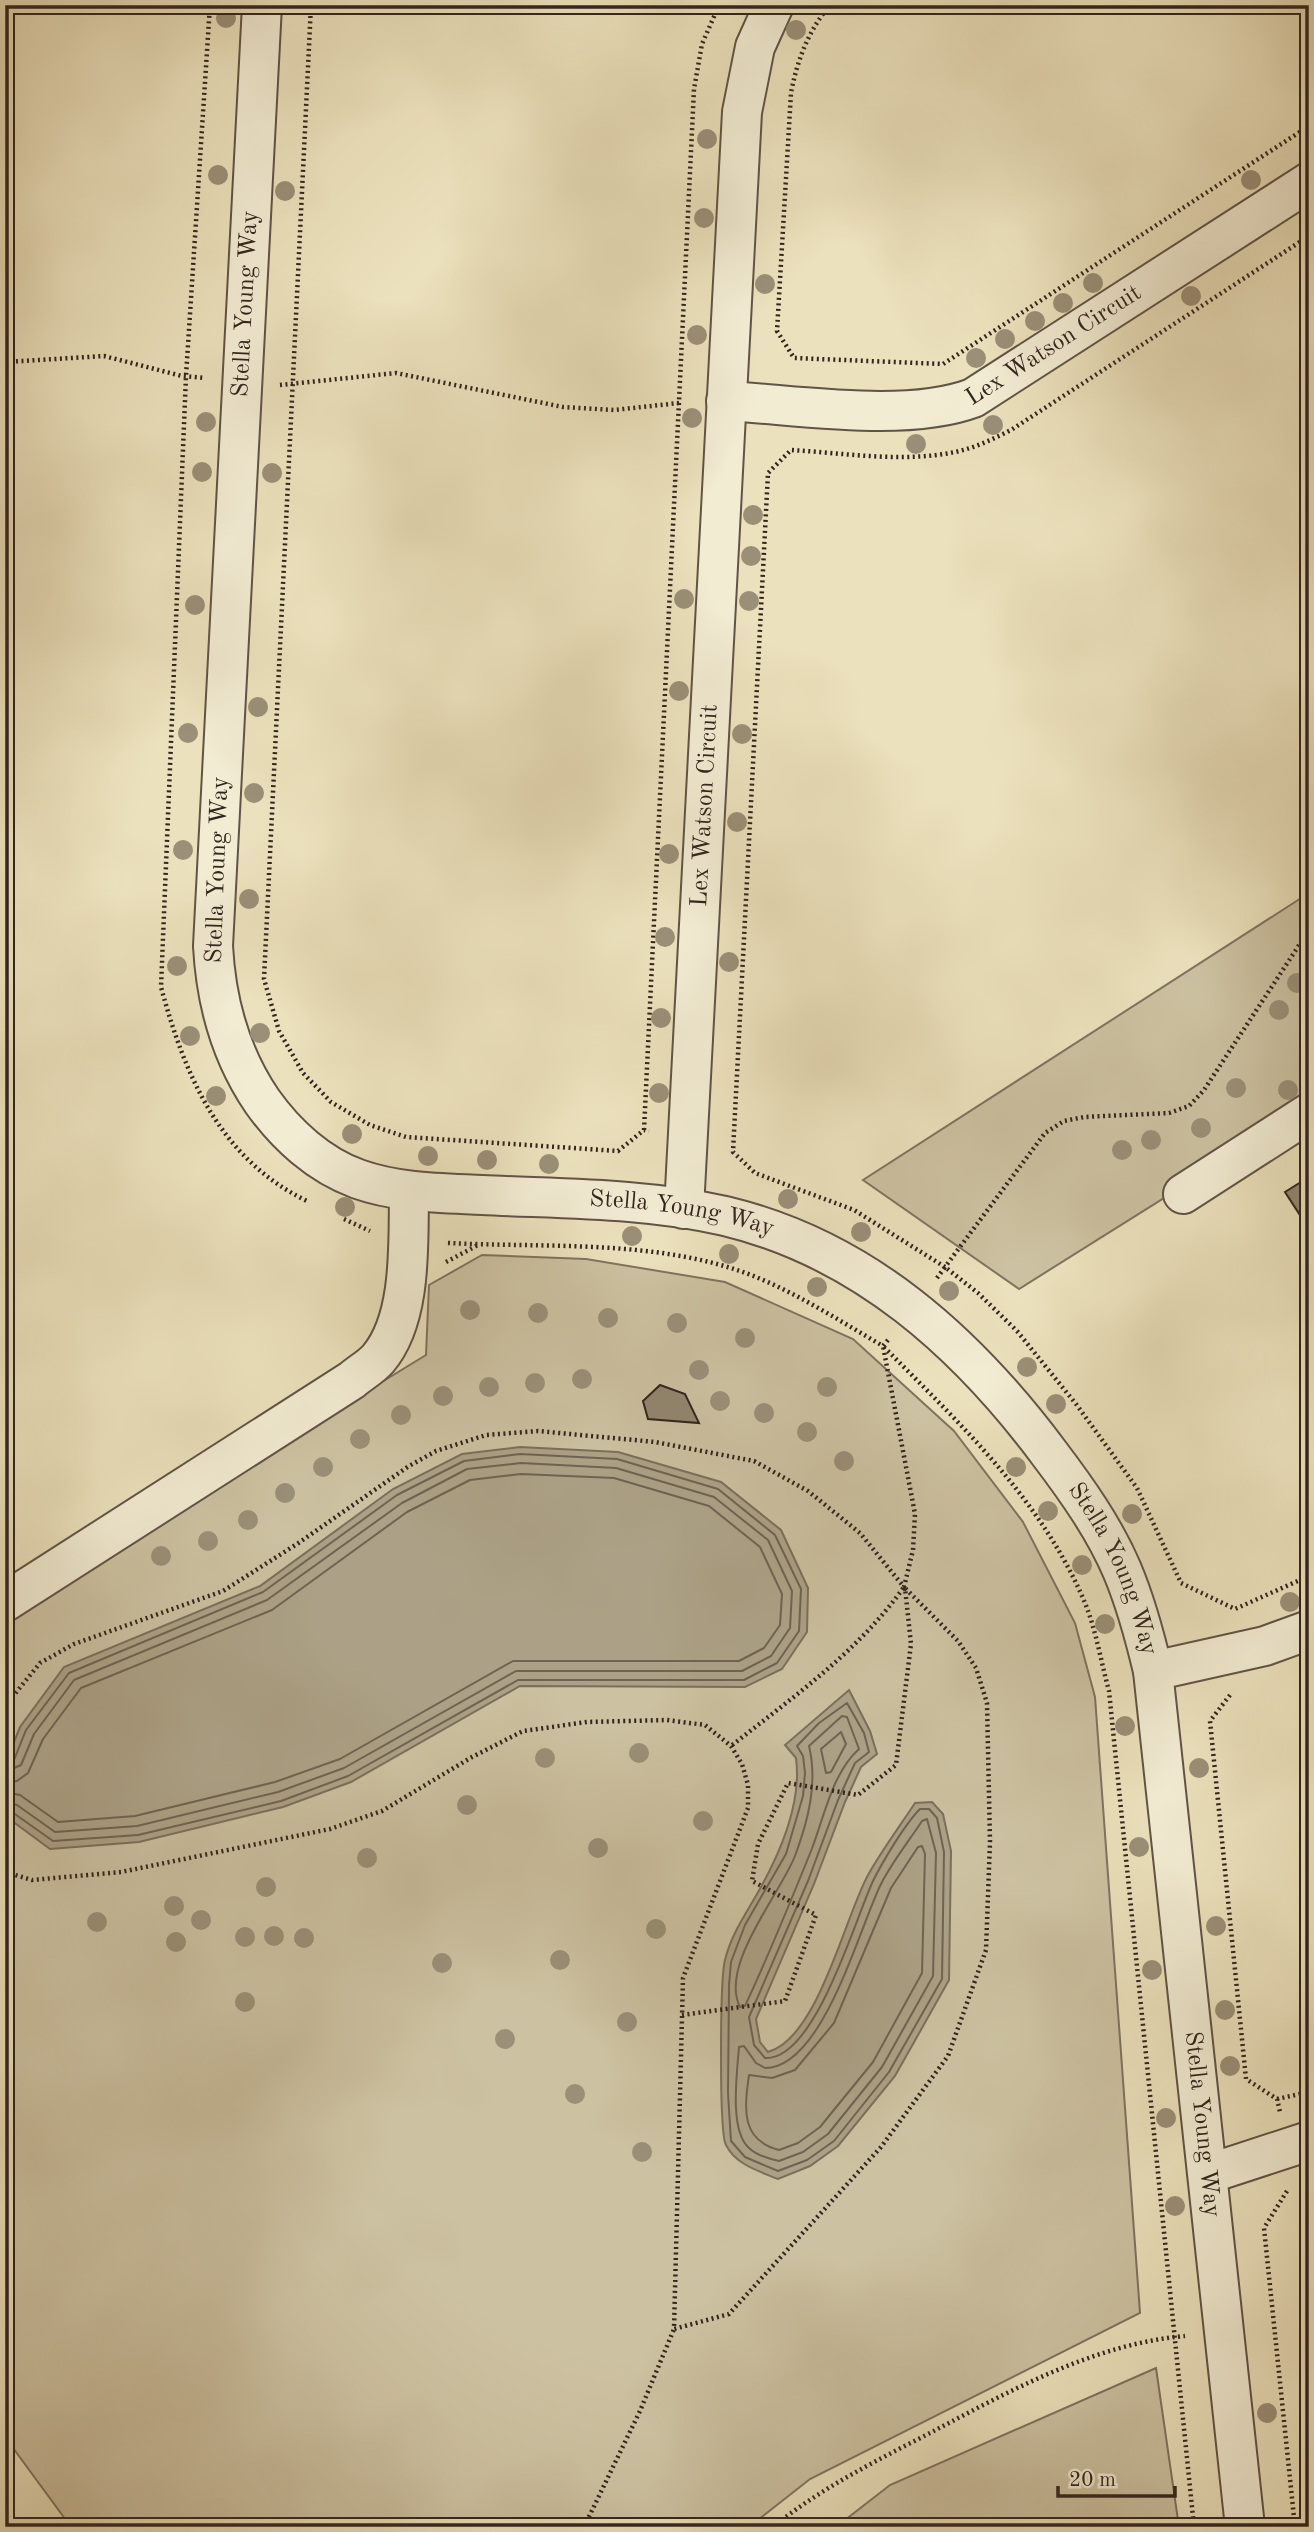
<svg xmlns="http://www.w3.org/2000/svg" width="1314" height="2532" font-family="'Old Standard TT',serif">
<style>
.green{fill:#ccc1a1;stroke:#7f7360;stroke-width:2}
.water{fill:#aca186;stroke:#7b6f5c;stroke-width:2}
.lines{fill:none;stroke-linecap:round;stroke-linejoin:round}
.shore{stroke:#6f6352;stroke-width:2}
.building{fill:#928770;stroke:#32251e;stroke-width:2}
.minor-casing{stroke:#605446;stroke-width:42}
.path{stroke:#32251e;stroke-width:4.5;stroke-dasharray:2 3.5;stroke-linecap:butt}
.minor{stroke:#f2ecd3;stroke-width:38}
.tree{fill:#9a8f77}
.labels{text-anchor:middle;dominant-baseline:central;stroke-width:5;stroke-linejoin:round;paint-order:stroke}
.street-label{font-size:24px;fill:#32251e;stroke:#f2ecd3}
</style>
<rect width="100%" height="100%" fill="#ebe1bc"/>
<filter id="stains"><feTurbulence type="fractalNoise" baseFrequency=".00286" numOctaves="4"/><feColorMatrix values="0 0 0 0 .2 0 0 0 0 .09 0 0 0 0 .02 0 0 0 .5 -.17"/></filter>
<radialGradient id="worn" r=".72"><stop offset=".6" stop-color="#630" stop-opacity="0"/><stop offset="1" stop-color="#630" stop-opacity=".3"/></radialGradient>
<!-- green -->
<g class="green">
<path d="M1309 893V1107L1019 1289 863 1180Z"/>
<path d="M482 1255 586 1259 725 1282 853 1339 954 1431 1023 1522 1075 1623 1095 1697 1140 2313 810 2479 749 2527H71L5 2437V1612L426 1355 429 1285Z"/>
<path d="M1156 2368 1179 2527H836L890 2485Z"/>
</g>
<!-- water -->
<g class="water">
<path d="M520 1447 618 1452 721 1482 781 1530 808 1588 807 1632 782 1669 745 1687 520 1686 351 1782 283 1807 139 1842 50 1849 8 1818 5 1764 20 1727 64 1667 260 1586 393 1489 462 1454Z"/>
<path d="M849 1690 870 1731 877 1754 861 1767 845 1802 814 1884 756 2019 760 2042 768 2052C818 2038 844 1919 868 1875 882 1850 900 1826 915 1803L932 1802 943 1814 951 1851 949 1980 895 2076 838 2146 810 2166 778 2179C759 2171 736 2165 726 2145 719 2132 720 1979 725 1960 731 1935 745 1915 757 1894 780 1854 802 1804 796 1758L785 1745Z"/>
</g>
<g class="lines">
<!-- shore -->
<g class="shore">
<path d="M847 1703 864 1733 869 1752 855 1763 838 1800 808 1881 749 2017 754 2045 765 2058C815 2061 855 1919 873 1881 883 1861 905 1824 920 1809H929L937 1818 944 1852 942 1979 889 2072 834 2141 807 2160 778 2171 745 2157 731 2141 728 2093 729 1985 731 1962 745 1925 786 1854 803 1796 805 1773 803 1756 797 1746 819 1723Z"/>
<path d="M842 1716 847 1717 859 1749C832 1773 824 1818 811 1851 790 1903 769 1955 745 2006L740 2007C719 1966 780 1894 795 1856 808 1821 818 1783 809 1746Z"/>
<path d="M841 1732 846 1744 831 1772 826 1773 821 1749Z"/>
<path d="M5 1763 14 1760 26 1730 69 1673 263 1592 397 1495 464 1461 520 1454 617 1459 718 1489 775 1535 801 1589 799 1631 777 1663 744 1680H518L348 1776 281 1801 138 1835 53 1841 12 1812 5 1811"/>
<path d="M5 1772 21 1765 34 1734 74 1680 267 1600 402 1503 467 1469 521 1463 616 1468 714 1497 768 1540 792 1591 790 1628 771 1656 742 1671H516L344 1768 278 1792 137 1826 55 1832 17 1805 5 1802"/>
<path d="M5 1783 17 1781 28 1773 43 1739 81 1688 272 1610 407 1512 470 1480 521 1474 614 1478 709 1506 760 1547 782 1594 780 1625 764 1648 739 1661H513L340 1759 275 1782 135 1816 58 1822 20 1795 5 1792"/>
<path d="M927 1819 936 1853 933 1976 882 2067 828 2134 803 2152 779 2161C770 2159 756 2155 749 2148 729 2131 737 2073 739 2047L744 2046 756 2063 765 2068C823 2068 859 1928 881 1884 892 1862 909 1841 922 1821Z"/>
<path d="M922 1846 925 1854 922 1973 873 2062 820 2127 798 2143 779 2150C741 2140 744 2110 749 2075L772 2078 795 2070 834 2023 891 1888 918 1847Z"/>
</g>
</g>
<!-- building -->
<g class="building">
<path d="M1309 1177V1229L1285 1192Z"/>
<path d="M660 1385 685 1394 699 1423 648 1419 643 1401Z"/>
</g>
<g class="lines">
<defs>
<g id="minor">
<path id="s1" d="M262 5 213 946C216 1002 230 1054 262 1101 286 1135 319 1165 358 1179 397 1193 441 1193 482 1195 563 1199 646 1198 725 1216 863 1249 966 1342 1049 1453 1077 1490 1104 1528 1122 1570 1136 1603 1145 1637 1153 1671L1245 2527"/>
<path id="s2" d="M726 401C799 405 906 423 973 398L1309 182"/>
<path d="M1183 1194 1309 1113"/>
<path id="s3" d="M684 1209 742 112 755 47 774 5"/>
<path d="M5 1602 352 1380C360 1373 371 1367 378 1359 413 1318 408 1241 409 1191"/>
<path d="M1153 1671 1265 1646 1309 1630"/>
<path d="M1208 2174 1309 2141"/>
</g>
</defs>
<!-- minor casing -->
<use href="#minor" class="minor-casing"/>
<!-- path -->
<g class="path">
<path d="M210 5 186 376 161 987C185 1076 220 1159 307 1201"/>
<path d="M311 5 264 979 279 1031 303 1073 331 1102 370 1125 406 1137 618 1151 644 1130 649 1131"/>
<path d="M830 5C808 31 797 61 791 93L777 331 794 358 943 364 1309 126"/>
<path d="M1309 236 1011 430C993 439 975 448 955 452 903 463 844 453 791 450L768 473 733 1152 755 1173 854 1210 945 1267 1045 1133 1064 1121 1084 1117 1169 1113 1189 1106 1204 1090 1309 930"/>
<path d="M5 362 104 356 182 376 205 378"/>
<path d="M280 385 396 373 563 407 614 410 679 403"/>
<path d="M644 1130 694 89 702 44 719 5"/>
<path d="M344 1219 370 1231"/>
<path d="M448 1243C547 1248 657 1239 751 1275 797 1293 840 1321 883 1346L888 1340"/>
<path d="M446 1262 478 1245"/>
<path d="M937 1278 945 1267 978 1293 1017 1331 1076 1404 1137 1488 1181 1583 1235 1609 1309 1576"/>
<path d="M884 1347C960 1424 1042 1500 1085 1603 1096 1630 1101 1662 1109 1691L1194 2527"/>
<path d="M1230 1695 1210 1721 1246 2079 1277 2099 1280 2112"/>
<path d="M5 1706 40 1663 74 1644 223 1591 297 1544 409 1466 436 1451 486 1435 538 1431 655 1442 754 1461 808 1491 860 1533 904 1587 913 1550 915 1514 883 1346"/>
<path d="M5 1872 32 1880 121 1872 330 1829 382 1811 472 1757 523 1731 587 1722 667 1720 705 1725 731 1746 742 1764 748 1785V1808L683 1978 674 2329 729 2314 881 2147 948 2056 986 1950 990 1842 987 1703 976 1668 958 1641 904 1587C858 1652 793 1697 731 1746"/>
<path d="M682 2015 785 2001 816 1915 752 1881 758 1844 788 1783 858 1795 896 1765 911 1644 905 1588"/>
<path d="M1277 2099 1309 2092"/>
<path d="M1287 2191 1264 2228 1295 2527"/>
<path d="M584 2527 640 2411 674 2329"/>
<path d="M773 2527C821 2488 874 2462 928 2434 1008 2392 1093 2344 1185 2336"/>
</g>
<!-- minor -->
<use href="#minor" class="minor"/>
</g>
<!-- trees -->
<g class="tree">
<circle cx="226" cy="18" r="10"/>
<circle cx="796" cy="30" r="10"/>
<circle cx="707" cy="139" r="10"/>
<circle cx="218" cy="175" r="10"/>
<circle cx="1251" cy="180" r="10"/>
<circle cx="285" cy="191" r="10"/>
<circle cx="704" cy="218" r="10"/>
<circle cx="1093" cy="283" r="10"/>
<circle cx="765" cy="284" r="10"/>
<circle cx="1191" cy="296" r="10"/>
<circle cx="1063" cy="303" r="10"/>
<circle cx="1035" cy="321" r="10"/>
<circle cx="697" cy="335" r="10"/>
<circle cx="1005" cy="339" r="10"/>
<circle cx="976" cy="358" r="10"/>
<circle cx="692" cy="418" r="10"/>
<circle cx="206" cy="422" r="10"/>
<circle cx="993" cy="425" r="10"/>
<circle cx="916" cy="444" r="10"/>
<circle cx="202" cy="472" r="10"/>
<circle cx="272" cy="473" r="10"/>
<circle cx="753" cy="515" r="10"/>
<circle cx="751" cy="556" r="10"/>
<circle cx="684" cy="599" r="10"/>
<circle cx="749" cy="601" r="10"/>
<circle cx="195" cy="605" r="10"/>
<circle cx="679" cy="691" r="10"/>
<circle cx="258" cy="707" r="10"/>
<circle cx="188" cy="733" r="10"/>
<circle cx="742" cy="734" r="10"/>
<circle cx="254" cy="793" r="10"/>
<circle cx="737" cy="822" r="10"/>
<circle cx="183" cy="850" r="10"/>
<circle cx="669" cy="854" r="10"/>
<circle cx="249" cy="899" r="10"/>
<circle cx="665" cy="937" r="10"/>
<circle cx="729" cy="962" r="10"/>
<circle cx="177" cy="966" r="10"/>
<circle cx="1297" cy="983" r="10"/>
<circle cx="1279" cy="1010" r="10"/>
<circle cx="661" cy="1018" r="10"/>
<circle cx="260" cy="1033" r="10"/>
<circle cx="190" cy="1036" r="10"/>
<circle cx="1236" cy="1088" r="10"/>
<circle cx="1288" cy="1090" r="10"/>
<circle cx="659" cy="1093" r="10"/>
<circle cx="216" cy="1096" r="10"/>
<circle cx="1201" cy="1128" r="10"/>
<circle cx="352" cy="1134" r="10"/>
<circle cx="1151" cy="1140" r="10"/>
<circle cx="1122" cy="1150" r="10"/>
<circle cx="428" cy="1156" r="10"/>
<circle cx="487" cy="1160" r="10"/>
<circle cx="549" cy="1164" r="10"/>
<circle cx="788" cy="1199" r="10"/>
<circle cx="345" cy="1207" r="10"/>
<circle cx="861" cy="1232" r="10"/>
<circle cx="632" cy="1236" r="10"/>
<circle cx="729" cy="1254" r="10"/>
<circle cx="817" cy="1287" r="10"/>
<circle cx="949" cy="1291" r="10"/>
<circle cx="470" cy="1310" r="10"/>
<circle cx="538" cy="1313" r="10"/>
<circle cx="608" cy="1318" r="10"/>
<circle cx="677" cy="1323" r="10"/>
<circle cx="745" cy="1338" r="10"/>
<circle cx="1027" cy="1367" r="10"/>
<circle cx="699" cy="1370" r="10"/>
<circle cx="582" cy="1379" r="10"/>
<circle cx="535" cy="1383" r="10"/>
<circle cx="489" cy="1387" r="10"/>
<circle cx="827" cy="1387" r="10"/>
<circle cx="443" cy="1396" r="10"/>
<circle cx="720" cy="1401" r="10"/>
<circle cx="1056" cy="1404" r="10"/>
<circle cx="764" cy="1413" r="10"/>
<circle cx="401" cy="1415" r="10"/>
<circle cx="807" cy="1432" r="10"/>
<circle cx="360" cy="1439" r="10"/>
<circle cx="844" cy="1461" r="10"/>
<circle cx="323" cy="1467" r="10"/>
<circle cx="1016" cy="1467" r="10"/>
<circle cx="285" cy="1493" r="10"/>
<circle cx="1048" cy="1511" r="10"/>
<circle cx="1132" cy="1514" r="10"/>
<circle cx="248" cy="1520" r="10"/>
<circle cx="208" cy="1541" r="10"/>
<circle cx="161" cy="1556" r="10"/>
<circle cx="1082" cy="1565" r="10"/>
<circle cx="1290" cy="1602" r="10"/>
<circle cx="1105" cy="1624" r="10"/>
<circle cx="1125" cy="1726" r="10"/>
<circle cx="639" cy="1753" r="10"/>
<circle cx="545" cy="1758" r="10"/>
<circle cx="1199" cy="1768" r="10"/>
<circle cx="467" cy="1805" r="10"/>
<circle cx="703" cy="1821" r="10"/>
<circle cx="1139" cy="1847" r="10"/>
<circle cx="598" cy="1848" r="10"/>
<circle cx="367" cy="1858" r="10"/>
<circle cx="266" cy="1887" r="10"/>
<circle cx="174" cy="1906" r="10"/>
<circle cx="201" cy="1920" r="10"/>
<circle cx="97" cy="1922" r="10"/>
<circle cx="1216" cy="1926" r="10"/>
<circle cx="656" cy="1929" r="10"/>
<circle cx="274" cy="1936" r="10"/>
<circle cx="245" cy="1937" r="10"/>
<circle cx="304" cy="1938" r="10"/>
<circle cx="176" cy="1942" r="10"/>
<circle cx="560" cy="1960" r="10"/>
<circle cx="442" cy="1963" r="10"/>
<circle cx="1152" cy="1970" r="10"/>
<circle cx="245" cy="2002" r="10"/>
<circle cx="1225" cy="2010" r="10"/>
<circle cx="627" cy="2022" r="10"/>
<circle cx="505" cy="2039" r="10"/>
<circle cx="1230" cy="2066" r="10"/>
<circle cx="575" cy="2094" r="10"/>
<circle cx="1166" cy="2118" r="10"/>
<circle cx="642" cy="2152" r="10"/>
<circle cx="1175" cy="2206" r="10"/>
<circle cx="1267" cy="2413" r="10"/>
</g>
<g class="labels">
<!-- street labels -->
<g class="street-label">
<text transform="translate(246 304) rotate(-87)">Stella Young Way</text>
<text stroke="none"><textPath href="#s2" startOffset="345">Lex Watson Circuit</textPath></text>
<text stroke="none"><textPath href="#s3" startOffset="404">Lex Watson Circuit</textPath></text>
<text transform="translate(218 870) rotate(-88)">Stella Young Way</text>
<text stroke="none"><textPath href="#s1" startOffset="1559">Stella Young Way</textPath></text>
<text stroke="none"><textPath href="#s1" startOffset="2146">Stella Young Way</textPath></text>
<text stroke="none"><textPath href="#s1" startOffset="2712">Stella Young Way</textPath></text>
</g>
</g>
<!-- margin -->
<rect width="1314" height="2532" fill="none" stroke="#ebe1bc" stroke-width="28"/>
<rect x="7" y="7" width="1300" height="2518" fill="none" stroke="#32251e" stroke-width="3.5"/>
<rect x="14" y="14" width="1286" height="2504" fill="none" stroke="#32251e" stroke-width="2"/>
<!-- scale -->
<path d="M1058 2486v10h117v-10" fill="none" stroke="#32251e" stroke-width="3.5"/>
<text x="1069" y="2486" font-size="21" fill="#32251e" stroke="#f2ecd3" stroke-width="5" paint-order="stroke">20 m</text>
<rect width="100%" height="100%" filter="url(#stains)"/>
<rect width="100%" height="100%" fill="url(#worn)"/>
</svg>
